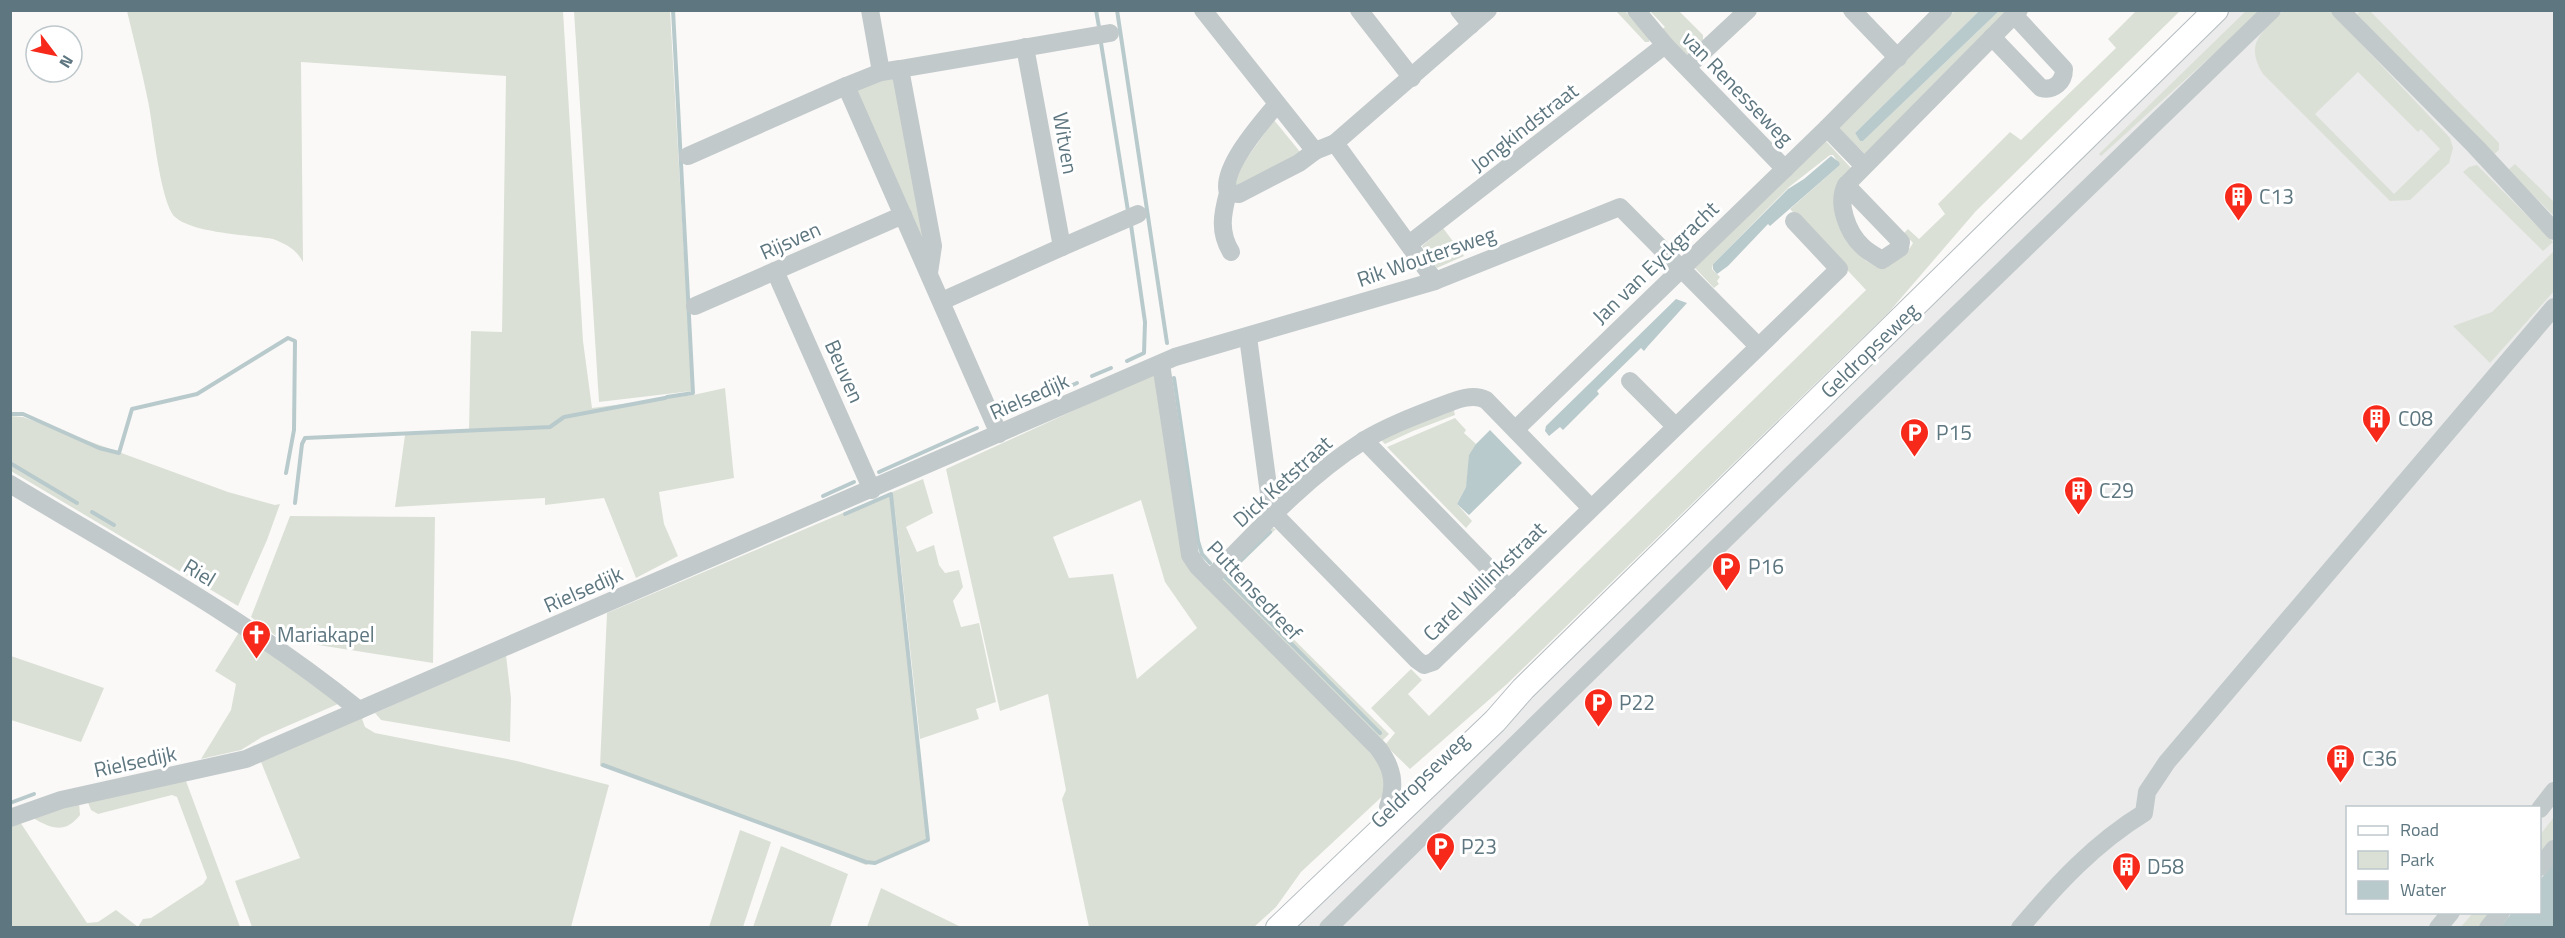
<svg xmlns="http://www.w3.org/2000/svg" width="2565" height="938" font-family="'Titillium Web',sans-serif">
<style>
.built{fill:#eaebea;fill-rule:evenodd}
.green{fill:#dbe0d6;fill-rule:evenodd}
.water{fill:#b9cacc}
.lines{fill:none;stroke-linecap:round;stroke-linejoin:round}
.stream{stroke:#b9cacc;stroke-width:4}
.major-casing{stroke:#b5bdc0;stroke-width:26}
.minor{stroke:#c2c9cb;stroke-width:18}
.major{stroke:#fff;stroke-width:24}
.labels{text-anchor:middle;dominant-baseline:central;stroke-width:6;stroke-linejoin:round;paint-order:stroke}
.street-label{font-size:21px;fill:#5d767f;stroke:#fff}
.poi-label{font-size:21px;fill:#5d767f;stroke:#fff;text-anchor:start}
</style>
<rect width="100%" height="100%" fill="#faf9f7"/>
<!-- built -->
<path class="built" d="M2221 11H2554V927L1290 928ZM2348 808H2540V912H2348Z"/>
<!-- green -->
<g class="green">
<path d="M127 11H563L583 341 592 408 693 395 725 388 734 478 659 492 664 524 678 556 636 578 604 498 545 505V498L395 507 405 435 469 431 471 331 502 332 506 76 301 62 303 262C296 249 286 244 273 239 249 235 192 233 175 217 160 202 153 124 148 101 142 71 134 41 127 11Z"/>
<path d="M574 11H670L692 391 599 402Z"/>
<path d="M1616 11H1625L1650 38 1649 42H1645Z"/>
<path d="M1650 11H1679L1703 35V40L1686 55 1661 30 1665 27Z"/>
<path d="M1955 11H1979L1855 133 1860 141H1863L1999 11H2016L1866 155 1837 126Z"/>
<path d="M2136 11H2180L1976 211 1889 312 1507 684 1410 769 1385 745 1395 733 1371 708 1411 669 1422 680 1408 694 1429 716 1866 290 1790 209 1840 165 1833 155H1830L1789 187 1713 264 1712 269 1720 277 1717 281 1719 284 1714 288 1695 268 1825 140 1851 168 1840 180C1845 204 1849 278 1888 263 1900 259 1907 254 1913 243L1904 233 1908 229 1919 239 1945 214 1938 204 2010 132 2021 140 2116 48 2108 39Z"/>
<path d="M2246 11H2261L2101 156 2099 154Z"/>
<path d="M2283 11H2330L2450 138 2453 148 2449 163 2410 200 2390 201 2263 74C2244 43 2262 33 2283 11ZM2358 72 2418 132 2421 129 2440 149 2394 194 2315 114Z"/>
<path d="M2361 11H2370L2499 143V150L2493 155 2355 16Z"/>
<path d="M895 78 927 251 857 99V89L869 81Z"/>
<path d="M1274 120 1301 153 1237 188 1230 182Z"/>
<path d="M2515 164 2554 202V216L2508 170Z"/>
<path d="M2477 165 2553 242 2543 251 2463 172 2469 167Z"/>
<path d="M1443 228 1464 256 1437 268 1422 246Z"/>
<path d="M2554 251V291L2490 363 2453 326 2492 312Z"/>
<path d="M1151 375 1156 377 1182 551 1380 758 1388 791 1301 872 1276 907 1254 927H1089L1062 799 1066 790 1048 694 1000 711 946 469ZM1141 500 1165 582 1197 628 1137 679 1113 574 1069 578 1053 537Z"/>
<path d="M1453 407 1455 415 1413 431 1385 444 1380 439Z"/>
<path d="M10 416 23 417 228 492 275 505 280 504 267 540 238 606 11 471Z"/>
<path d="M1455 418 1466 430 1464 433 1476 444 1466 487 1457 504 1472 521 1466 528 1387 447Z"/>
<path d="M923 479 933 513 906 527 917 552 934 545 939 565 945 573 959 570 963 587 953 601 961 627 979 623 996 702 976 709 979 719 920 739 893 493 928 841 866 865 708 802 600 766 607 613Z"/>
<path d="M290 516 435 517 433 663 280 639 251 617Z"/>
<path d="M1269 527 1276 529 1229 575 1389 734 1381 742 1221 584 1220 575Z"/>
<path d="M241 629 338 704 262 737 241 750 201 759 231 710 236 684 215 671Z"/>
<path d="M506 655 511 698 510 742 381 720 375 713Z"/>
<path d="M11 656 104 688 81 742 11 720Z"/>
<path d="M361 716 365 727 375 733 517 761 609 785 571 927H252L235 881 300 858 259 757Z"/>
<path d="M186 781 240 927H11L10 826 20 822 87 923 98 922 116 910 138 927 143 919 151 918 203 884 207 878 205 872 177 797 172 795 98 814 91 810 87 800Z"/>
<path d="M79 802 80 815C65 834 52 829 33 818Z"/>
<path d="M2554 817V842L2540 859V835Z"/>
<path d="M740 830 771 842 743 927H709Z"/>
<path d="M781 846 848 874 830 927H753Z"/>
<path d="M881 888 961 927H867Z"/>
<path d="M2473 913H2494L2482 927 2460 928Z"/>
</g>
<!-- water -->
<g class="water">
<path d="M1979 11H1999L1863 141H1860L1855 133Z"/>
<path d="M1831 156 1839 162 1840 165 1778 219 1770 226 1768 224 1728 266 1717 274 1713 269V264L1788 189 1804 179Z"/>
<path d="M1676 299 1687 303 1648 346 1644 351 1641 348 1597 391 1599 394 1563 430 1560 427 1549 436 1545 431 1546 426Z"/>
<path d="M1490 430 1522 463 1469 515 1457 504 1466 487 1469 455 1476 444Z"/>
<path d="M2554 862V927L2499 928 2512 913 2540 912V880Z"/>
</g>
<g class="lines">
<!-- stream -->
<g class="stream">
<path d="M1096 10 1099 27"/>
<path d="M1117 10 1167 343"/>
<path d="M1101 43 1128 211"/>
<path d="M1127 361 1144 353 1145 322 1131 225"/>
<path d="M1092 376 1111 368"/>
<path d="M1174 378 1198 541 1202 554 1210 563"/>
<path d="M1057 392 1077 383"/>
<path d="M667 397 693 393 673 10"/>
<path d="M1015 410 1031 403"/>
<path d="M10 414H23L99 448 119 453 132 409 197 394 288 338 295 341 294 430 286 473"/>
<path d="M10 463 77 503"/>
<path d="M879 472 977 428"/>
<path d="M823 496 854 482"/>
<path d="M295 503 302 444 305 438 550 427 564 417 665 398"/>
<path d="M92 512 114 525"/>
<path d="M1238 563 1270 532"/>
<path d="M1226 574 1224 576 1380 733"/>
<path d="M603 765 866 862 875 863 928 840 891 494 845 514"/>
<path d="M10 803 34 794"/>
</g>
<defs>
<path id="major" d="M1278 928 1495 721 1523 689 2216 10"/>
</defs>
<!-- major casing -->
<use href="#major" class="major-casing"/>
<!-- minor -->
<g class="minor">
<path d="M870 10 881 72"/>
<path d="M1203 10 1315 151 1335 143 1435 281"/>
<path d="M1359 10 1412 78"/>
<path d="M1459 10 1471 25"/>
<path d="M1636 10 1665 45 1785 169"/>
<path d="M1852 10 1898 58"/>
<path d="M2340 10 2475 146 2554 231"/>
<path d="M1992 37 2041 88C2054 91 2064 82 2064 69L2014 15"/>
<path d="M1688 66 1748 10"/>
<path d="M900 69 1110 33"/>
<path d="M846 86 999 434"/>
<path d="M1277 104C1261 123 1220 169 1228 193L1239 194 1299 163 1315 151"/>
<path d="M1827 128 1863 165"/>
<path d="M1335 143 1488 10"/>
<path d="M688 156 846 86 881 72 900 69 933 246 929 273"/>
<path d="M1846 185 2019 10"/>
<path d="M1846 185 1901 242 1900 248 1882 260C1876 256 1868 252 1862 246 1848 233 1836 203 1846 185Z"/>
<path d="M1228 193C1222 215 1219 232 1231 252"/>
<path d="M1409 244 1665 45"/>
<path d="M1062 247 1138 214"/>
<path d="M775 271 872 490"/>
<path d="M942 301 1062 247 1025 47"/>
<path d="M695 306 903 215"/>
<path d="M1248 337 1270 501 1274 514 1417 660 1424 665 1433 662 1839 269 1794 221"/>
<path d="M1161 364 1190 555 1198 567 1378 748C1393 768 1396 784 1388 807"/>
<path d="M1630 381 1675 426"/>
<path d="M1516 429 1827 128 1944 10"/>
<path d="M1364 440 1509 589"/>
<path d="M10 484C129 556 251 622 359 710"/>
<path d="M1210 579C1258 530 1305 478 1363 441 1386 427 1412 417 1438 407 1452 402 1471 392 1486 400L1591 508"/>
<path d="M2540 809 2554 791"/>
<path d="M10 818 61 800 246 759 1175 357 1435 281 1620 207 1758 346"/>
<path d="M2540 867 2554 849"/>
<path d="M1328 928 1793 473 2272 10"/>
<path d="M2020 928C2057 884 2095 843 2144 813L2147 792 2167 762 2554 307"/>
<path d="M2438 928 2451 912"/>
<path d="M2488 928 2501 912"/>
</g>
<!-- major -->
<use href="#major" class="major"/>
</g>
<!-- icons -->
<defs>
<symbol id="building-pin" viewBox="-11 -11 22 30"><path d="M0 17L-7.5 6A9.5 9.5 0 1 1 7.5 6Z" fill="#f6291b" stroke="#fff"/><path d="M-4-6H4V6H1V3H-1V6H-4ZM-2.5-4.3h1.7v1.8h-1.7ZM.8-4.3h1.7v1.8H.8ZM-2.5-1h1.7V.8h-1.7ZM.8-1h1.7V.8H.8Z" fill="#fff"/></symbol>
<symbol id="parking-pin" viewBox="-11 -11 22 30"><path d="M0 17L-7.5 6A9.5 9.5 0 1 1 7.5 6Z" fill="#f6291b" stroke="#fff"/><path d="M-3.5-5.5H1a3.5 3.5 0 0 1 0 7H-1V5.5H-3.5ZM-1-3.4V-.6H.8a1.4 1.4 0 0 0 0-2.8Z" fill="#fff"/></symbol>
<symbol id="church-pin" viewBox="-11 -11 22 30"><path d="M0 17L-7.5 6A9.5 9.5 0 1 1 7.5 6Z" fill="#f6291b" stroke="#fff"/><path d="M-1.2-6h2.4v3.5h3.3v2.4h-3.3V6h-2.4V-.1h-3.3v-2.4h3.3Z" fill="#fff"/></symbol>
</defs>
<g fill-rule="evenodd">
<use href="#building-pin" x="2222" y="180" width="33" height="45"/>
<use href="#building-pin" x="2360" y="402" width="33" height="45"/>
<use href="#parking-pin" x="1898" y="416" width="33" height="45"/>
<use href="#building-pin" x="2062" y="474" width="33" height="45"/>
<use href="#parking-pin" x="1710" y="550" width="33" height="45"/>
<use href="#church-pin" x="240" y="618" width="33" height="45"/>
<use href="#parking-pin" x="1582" y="686" width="33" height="45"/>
<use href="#building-pin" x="2324" y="742" width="33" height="45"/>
<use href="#parking-pin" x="1424" y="830" width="33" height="45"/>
<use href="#building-pin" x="2110" y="850" width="33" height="45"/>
</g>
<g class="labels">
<!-- street labels -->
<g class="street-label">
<text transform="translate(1738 88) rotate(46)">van Renesseweg</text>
<text transform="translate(1524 127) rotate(-38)">Jongkindstraat</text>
<text transform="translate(1066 143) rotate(80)">Witven</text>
<text transform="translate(790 240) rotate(-24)">Rijsven</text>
<text transform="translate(1426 256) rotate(-19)">Rik Woutersweg</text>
<text transform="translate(1655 262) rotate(-44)">Jan van Eyckgracht</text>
<text transform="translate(1869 350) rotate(-44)">Geldropseweg</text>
<text transform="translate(845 371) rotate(66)">Beuven</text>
<text transform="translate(1029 396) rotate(-24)">Rielsedijk</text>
<text transform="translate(1282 481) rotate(-42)">Dick Ketstraat</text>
<text transform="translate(200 572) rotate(31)">Riel</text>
<text transform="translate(1484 581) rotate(-44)">Carel Willinkstraat</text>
<text transform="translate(583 589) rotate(-24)">Rielsedijk</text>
<text transform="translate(1255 590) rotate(47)">Puttensedreef</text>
<text transform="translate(135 761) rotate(-12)">Rielsedijk</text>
<text transform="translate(1419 780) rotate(-44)">Geldropseweg</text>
</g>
<!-- poi labels -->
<g class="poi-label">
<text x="2259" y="196">C13</text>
<text x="2398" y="418">C08</text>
<text x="1936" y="432">P15</text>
<text x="2099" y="490">C29</text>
<text x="1748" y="566">P16</text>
<text x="277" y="634">Mariakapel</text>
<text x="1619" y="702">P22</text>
<text x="2362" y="758">C36</text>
<text x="1461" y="846">P23</text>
<text x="2147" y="866">D58</text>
</g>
</g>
<!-- border -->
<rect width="2565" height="938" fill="none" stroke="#5d767f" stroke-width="24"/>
<!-- legend -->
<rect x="2346" y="806" width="195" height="108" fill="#ffffff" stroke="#bec8cc" stroke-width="1.5"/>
<rect x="2358" y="826" width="30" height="9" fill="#ffffff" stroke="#bec8cc" stroke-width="1.5"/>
<text x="2400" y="836" font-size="18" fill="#5d767f">Road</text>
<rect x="2358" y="851" width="30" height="18" fill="#dbe0d6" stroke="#bec8cc" stroke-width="1.5"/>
<text x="2400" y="866" font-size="18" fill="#5d767f">Park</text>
<rect x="2358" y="881" width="30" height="18" fill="#b9cacc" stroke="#bec8cc" stroke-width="1.5"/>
<text x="2400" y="896" font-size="18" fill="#5d767f">Water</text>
<!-- north arrow -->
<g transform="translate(54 54) rotate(122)"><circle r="28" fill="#ffffff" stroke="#bec8cc" stroke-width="1.5"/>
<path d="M0-4.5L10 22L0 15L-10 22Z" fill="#f6291b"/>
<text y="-9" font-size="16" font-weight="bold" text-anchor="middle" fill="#5d767f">N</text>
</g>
</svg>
